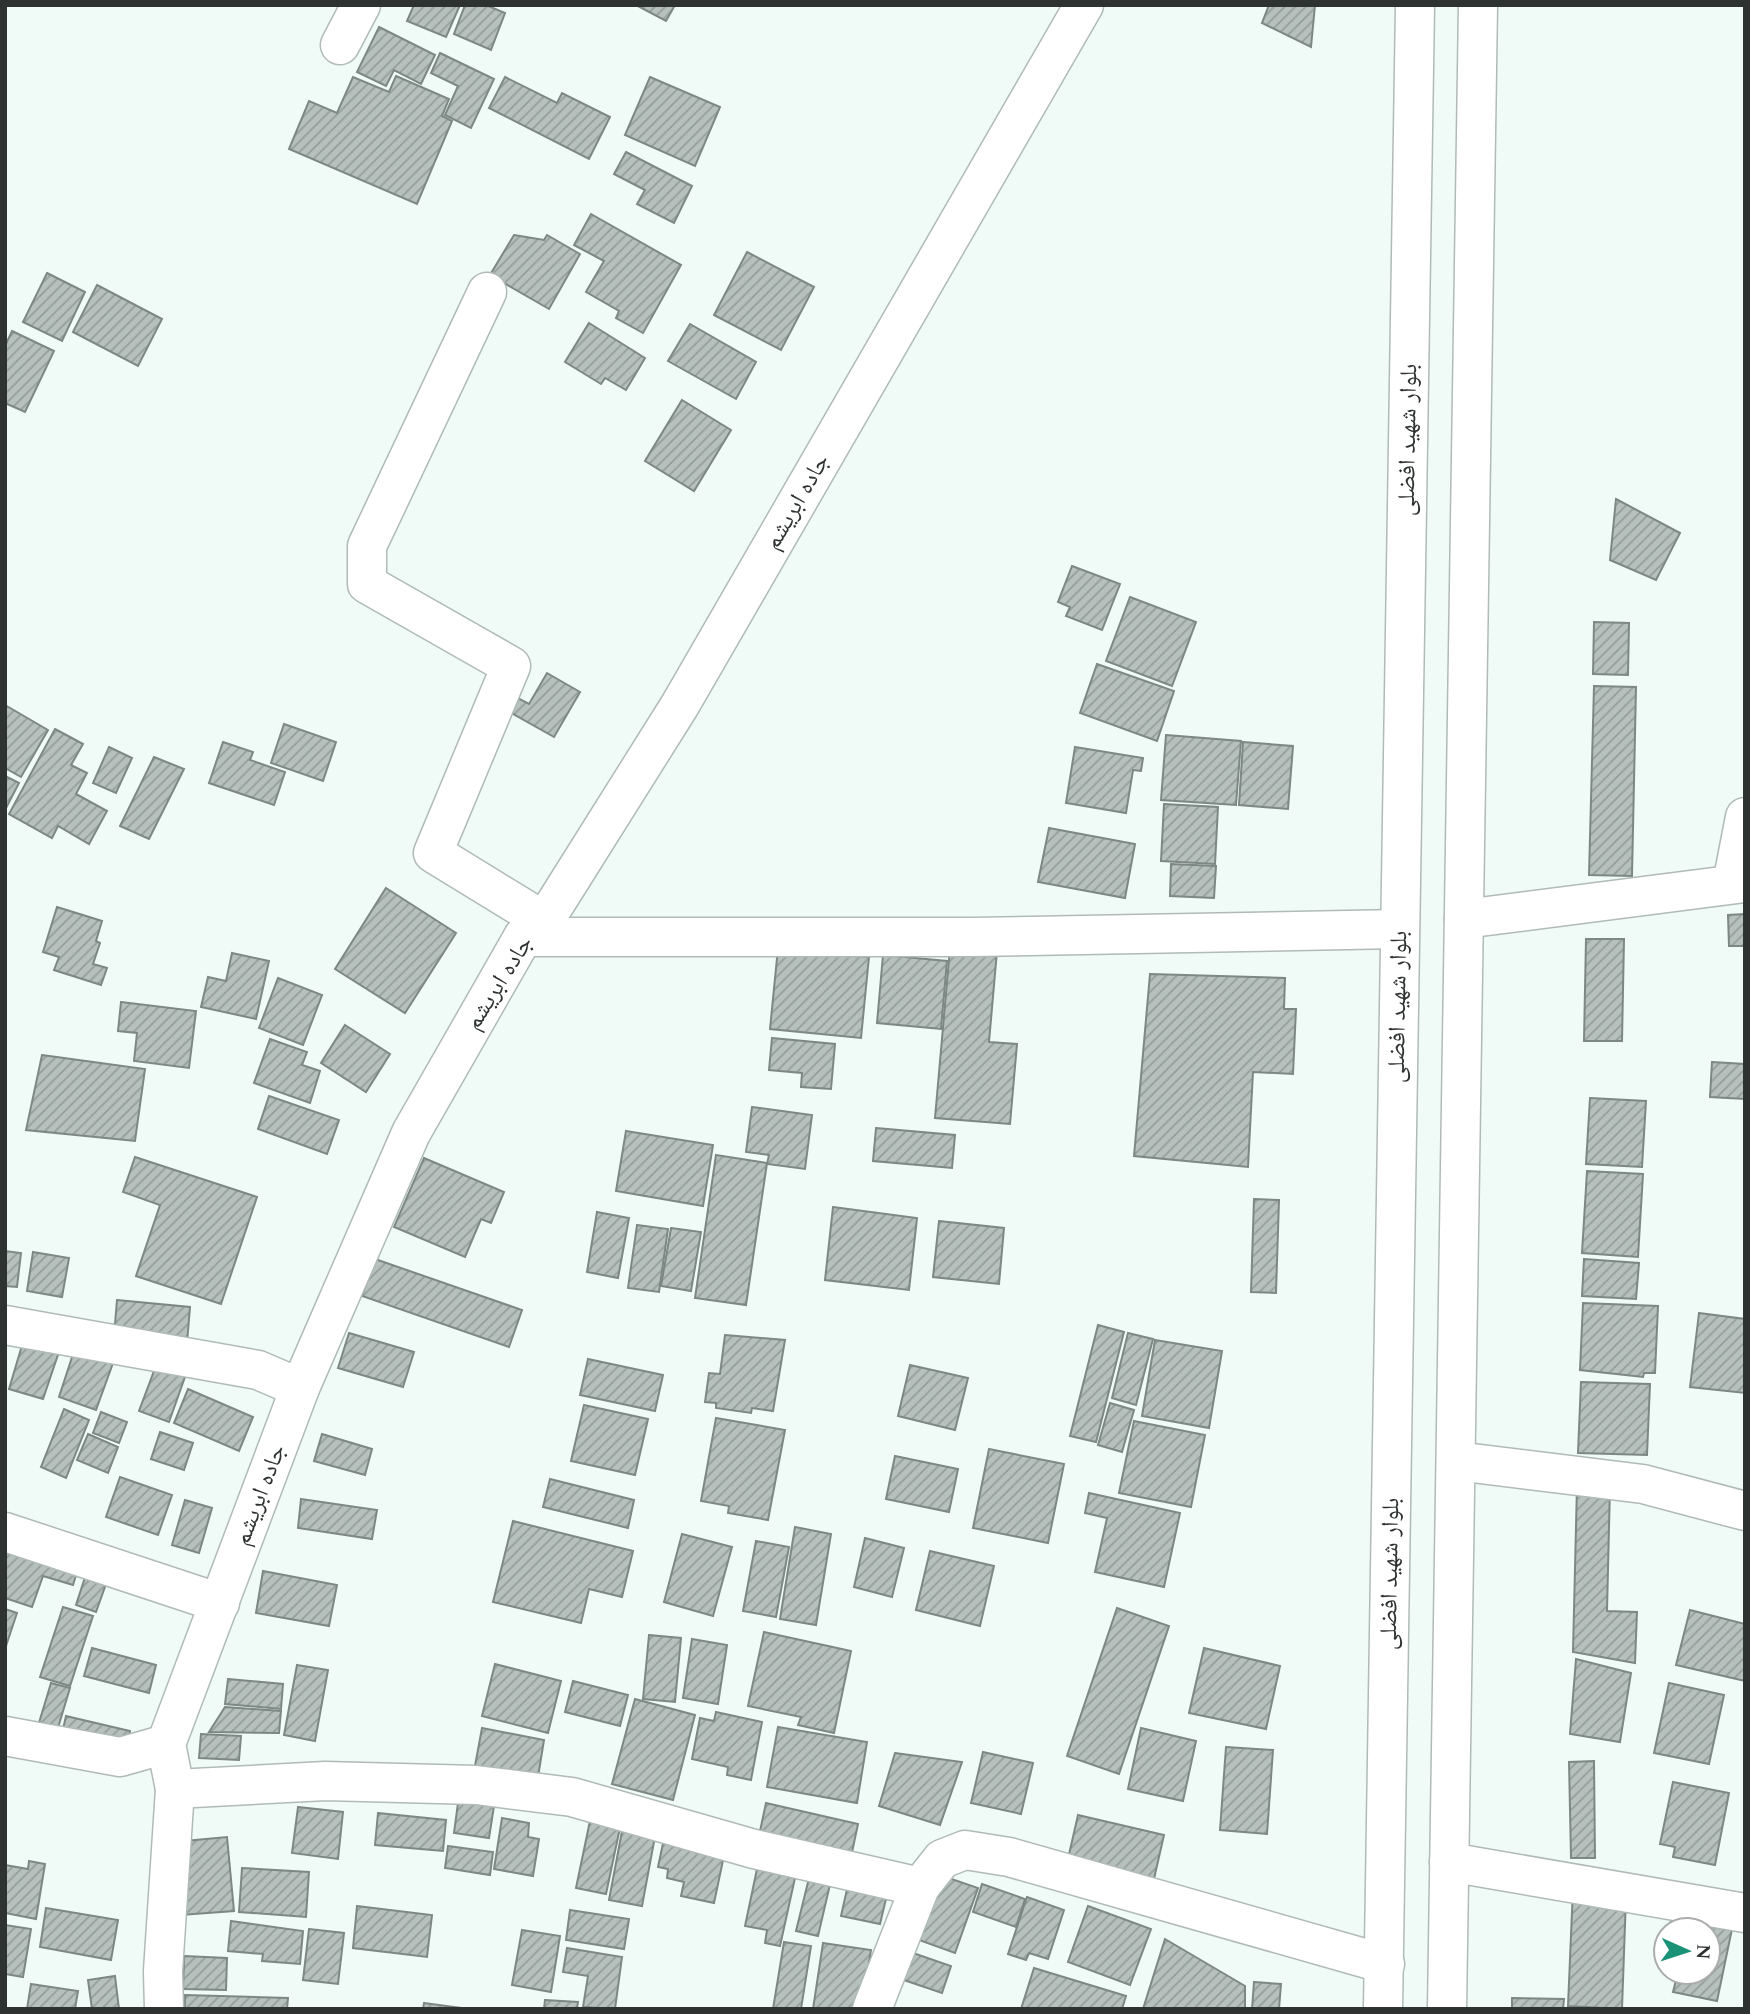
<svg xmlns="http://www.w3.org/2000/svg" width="1750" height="2014" font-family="Spectral,'Noto Naskh Arabic',serif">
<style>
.building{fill:url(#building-hatch);stroke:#7d8784;stroke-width:2}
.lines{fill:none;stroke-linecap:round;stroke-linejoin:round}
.minor-casing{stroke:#b0bab7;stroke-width:41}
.major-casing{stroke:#b0bab7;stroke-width:41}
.minor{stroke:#fff;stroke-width:38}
.major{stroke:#fff;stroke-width:38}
.labels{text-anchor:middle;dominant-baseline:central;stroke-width:5;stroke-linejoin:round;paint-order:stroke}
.street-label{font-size:24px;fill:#2e3230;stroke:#fff}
</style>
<defs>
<pattern id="building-hatch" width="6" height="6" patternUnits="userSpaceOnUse" patternTransform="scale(1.75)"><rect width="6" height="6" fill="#b6c0bc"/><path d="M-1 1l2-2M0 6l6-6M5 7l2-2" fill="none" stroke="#949d99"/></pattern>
</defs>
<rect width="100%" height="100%" fill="#f0fbf7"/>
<!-- building -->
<g class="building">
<path d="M414 5H460L446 37 407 21Z"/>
<path d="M465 5H486L505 13 491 50 454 34Z"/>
<path d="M636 5H675L666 21Z"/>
<path d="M1269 5H1315L1311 47 1262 23Z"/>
<path d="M379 27 435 55 421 84 394 70 386 86 357 72Z"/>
<path d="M440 53 494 79 471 128 445 115 458 86 431 73Z"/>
<path d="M396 76 449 99 442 116 452 121 417 204 289 149 309 101 337 113 353 77 389 92Z"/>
<path d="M505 77 557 103 562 93 610 117 589 159 489 108Z"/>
<path d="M650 77 720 107 695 166 625 135Z"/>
<path d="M626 152 692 186 674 223 637 204 645 190 614 174Z"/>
<path d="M591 214 681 265 643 333 616 318 619 311 586 292 604 261 574 245Z"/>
<path d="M514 235 544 240 547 235 580 254 549 309 490 275Z"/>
<path d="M747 252 814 287 781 350 714 315Z"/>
<path d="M47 273 85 292 62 341 23 322Z"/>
<path d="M97 285 162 319 138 366 73 332Z"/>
<path d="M589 323 645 358 626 390 605 378 601 384 565 362Z"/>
<path d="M690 324 756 362 736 399 668 361Z"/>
<path d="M12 331 54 351 25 412 5 403V346Z"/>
<path d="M682 400 731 430 694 491 645 461Z"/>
<path d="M1616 499 1680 533 1656 580 1610 560Z"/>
<path d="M1072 566 1120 584 1102 630 1066 616 1070 607 1058 602Z"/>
<path d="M1130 597 1196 622 1172 686 1106 661Z"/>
<path d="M1594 622 1629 623 1628 675 1593 674Z"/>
<path d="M1097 664 1174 691 1157 741 1080 713Z"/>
<path d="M547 673 580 692 554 737 506 710 514 696 529 704Z"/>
<path d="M1594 686 1636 687 1632 876 1589 875Z"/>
<path d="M5 705 48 730 21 777 5 768Z"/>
<path d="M284 724 336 742 323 781 271 763Z"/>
<path d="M55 729 83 744 71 765 87 773 76 794 107 811 89 844 58 826 52 838 9 814Z"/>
<path d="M1166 735 1241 741 1236 805 1161 800Z"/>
<path d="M223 742 253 752 250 760 285 772 274 805 209 783Z"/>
<path d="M1243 742 1293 746 1288 809 1239 805Z"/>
<path d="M109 747 132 758 116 793 93 783Z"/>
<path d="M1075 747 1143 758 1141 771 1133 770 1126 813 1066 803Z"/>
<path d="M154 757 184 769 149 839 120 826Z"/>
<path d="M5 776 19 783 5 810Z"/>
<path d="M1164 804 1218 807 1215 864 1161 861Z"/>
<path d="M1049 828 1135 844 1125 898 1038 882Z"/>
<path d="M1171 864 1216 866 1214 898 1170 896Z"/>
<path d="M386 888 456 933 405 1013 335 969Z"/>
<path d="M57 907 102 921 96 941 100 943 93 964 107 968 101 985 54 970 59 957 43 952Z"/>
<path d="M1745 914V946H1729L1728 915Z"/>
<path d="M1586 939H1624L1622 1041H1584Z"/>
<path d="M778 948 869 957 861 1038 770 1029Z"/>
<path d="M950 948 997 951 989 1042 1017 1044 1010 1124 935 1118Z"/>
<path d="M232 953 269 961 256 1019 201 1007 208 977 226 981Z"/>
<path d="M883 955 947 961 941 1029 877 1023Z"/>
<path d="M1150 974 1285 978 1284 1009H1296L1293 1074 1253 1072 1248 1167 1134 1156Z"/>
<path d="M278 978 322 995 303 1045 259 1028Z"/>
<path d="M121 1002 196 1011 189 1068 134 1061 137 1033 118 1031Z"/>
<path d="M345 1025 390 1054 366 1092 321 1063Z"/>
<path d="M772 1038 835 1044 831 1089 801 1087 802 1073 769 1070Z"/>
<path d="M270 1039 307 1052 302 1065 320 1071 310 1103 254 1083Z"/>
<path d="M42 1055 145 1069 135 1141 26 1130Z"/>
<path d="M1712 1062 1745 1064V1099L1710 1097Z"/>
<path d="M269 1096 339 1120 327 1154 258 1129Z"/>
<path d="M1590 1098 1646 1101 1642 1167 1586 1164Z"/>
<path d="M752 1107 812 1115 805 1169 767 1164 769 1155 746 1152Z"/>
<path d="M876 1128 955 1135 952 1168 873 1161Z"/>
<path d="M626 1131 713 1145 703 1206 616 1191Z"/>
<path d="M716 1155 767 1163 746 1305 695 1298Z"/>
<path d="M135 1157 257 1197 221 1304 136 1276 160 1205 123 1192Z"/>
<path d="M424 1158 504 1192 491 1223 481 1219 465 1257 394 1227Z"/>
<path d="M1587 1171 1643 1174 1638 1257 1582 1253Z"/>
<path d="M1254 1199 1279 1200 1276 1293 1251 1292Z"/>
<path d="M833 1207 917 1218 909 1290 825 1280Z"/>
<path d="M597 1212 629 1218 618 1278 587 1272Z"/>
<path d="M939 1221 1004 1228 999 1284 933 1277Z"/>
<path d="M637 1225 668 1229 659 1292 628 1288Z"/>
<path d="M671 1228 701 1232 691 1291 661 1286Z"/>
<path d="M5 1251 21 1253 17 1287 5 1286Z"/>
<path d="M33 1252 69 1258 62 1297 27 1291Z"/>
<path d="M375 1259 522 1310 509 1347 362 1296Z"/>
<path d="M1584 1259 1639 1263 1636 1299 1582 1296Z"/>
<path d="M117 1300 190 1307 187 1343 114 1336Z"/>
<path d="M1583 1303 1658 1306 1655 1373H1644L1643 1377 1580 1370Z"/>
<path d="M1699 1313 1745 1319V1393L1690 1387Z"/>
<path d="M1098 1325 1124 1332 1096 1442 1070 1436Z"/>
<path d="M26 1332 63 1340 43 1399 9 1389Z"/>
<path d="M349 1333 414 1352 403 1387 338 1368Z"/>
<path d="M1128 1333 1153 1339 1136 1405 1112 1398Z"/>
<path d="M725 1335 785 1340 773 1411 752 1408 751 1413 716 1408V1403L705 1402 709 1373 720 1374Z"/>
<path d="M1155 1340 1222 1351 1209 1428 1142 1416Z"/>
<path d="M77 1342 117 1352 96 1410 59 1397Z"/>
<path d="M588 1359 663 1375 655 1411 580 1395Z"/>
<path d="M157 1363 186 1374 169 1422 139 1411Z"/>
<path d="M910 1365 968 1378 955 1430 898 1416Z"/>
<path d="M1581 1382 1650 1384 1647 1455 1578 1453Z"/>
<path d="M188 1389 253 1417 239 1451 174 1423Z"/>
<path d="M1110 1403 1134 1410 1122 1452 1098 1445Z"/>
<path d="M584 1405 648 1419 635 1475 571 1461Z"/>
<path d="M64 1409 89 1420 66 1478 41 1467Z"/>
<path d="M101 1412 127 1422 119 1443 93 1433Z"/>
<path d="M716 1418 785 1430 768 1520 728 1513 729 1506 701 1501Z"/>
<path d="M1134 1421 1205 1435 1191 1507 1119 1493Z"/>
<path d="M160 1432 193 1443 184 1470 151 1459Z"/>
<path d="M88 1434 118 1447 108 1473 77 1460Z"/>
<path d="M322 1434 372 1449 365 1475 314 1461Z"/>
<path d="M989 1449 1064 1464 1048 1543 973 1528Z"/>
<path d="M895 1456 958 1469 949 1512 886 1499Z"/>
<path d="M120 1477 172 1495 158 1535 106 1517Z"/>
<path d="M550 1479 634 1500 628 1528 543 1507Z"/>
<path d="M1577 1485 1610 1486 1607 1611 1637 1612 1635 1663 1573 1652Z"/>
<path d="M1089 1493 1180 1513 1164 1587 1095 1572 1107 1518 1085 1513Z"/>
<path d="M301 1499 377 1510 372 1539 298 1528Z"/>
<path d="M185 1500 212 1508 199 1553 172 1545Z"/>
<path d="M513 1521 633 1551 622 1597 589 1589 581 1623 493 1602Z"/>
<path d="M795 1527 831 1534 816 1625 780 1619Z"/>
<path d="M682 1534 732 1547 713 1616 664 1602Z"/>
<path d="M865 1538 904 1548 892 1597 854 1587Z"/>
<path d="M5 1541 79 1565 73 1585 43 1576 32 1607 5 1598Z"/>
<path d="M756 1541 789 1547 776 1617 743 1611Z"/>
<path d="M930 1551 994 1566 980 1626 916 1610Z"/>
<path d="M90 1562 111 1570 96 1612 76 1605Z"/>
<path d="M263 1571 337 1585 329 1626 256 1613Z"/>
<path d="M63 1607 93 1616 70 1686 40 1677Z"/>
<path d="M1117 1608 1169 1626 1119 1774 1067 1756Z"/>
<path d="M5 1609 17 1613 5 1649Z"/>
<path d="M1690 1610 1745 1624V1681L1676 1665Z"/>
<path d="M764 1632 851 1651 834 1733 798 1725 801 1717 748 1706Z"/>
<path d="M649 1635 681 1638 675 1702 643 1699Z"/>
<path d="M692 1639 727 1645 718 1704 683 1698Z"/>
<path d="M92 1648 156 1665 149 1693 84 1676Z"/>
<path d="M1204 1648 1280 1666 1266 1729 1189 1713Z"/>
<path d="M1576 1659 1631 1673 1620 1742 1570 1734Z"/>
<path d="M495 1664 561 1681 548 1733 482 1716Z"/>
<path d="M297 1665 328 1670 315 1741 284 1735Z"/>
<path d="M228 1679 283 1684 281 1709 225 1704Z"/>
<path d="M573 1681 628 1695 620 1726 565 1712Z"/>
<path d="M51 1683 70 1688 54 1741 35 1736Z"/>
<path d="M1669 1683 1724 1695 1709 1764 1654 1753Z"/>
<path d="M635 1699 695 1715 673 1800 612 1784Z"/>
<path d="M225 1707 281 1711 279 1733 209 1732Z"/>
<path d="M716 1712 762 1722 751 1780 727 1775 728 1767 692 1759 700 1718 714 1721Z"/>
<path d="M66 1716 130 1731 126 1752 61 1738Z"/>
<path d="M778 1727 867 1742 857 1803 767 1787Z"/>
<path d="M482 1728 544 1740 538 1777 475 1766Z"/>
<path d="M1141 1728 1196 1741 1183 1801 1128 1789Z"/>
<path d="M201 1734 241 1736 239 1760 199 1758Z"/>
<path d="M1226 1747 1273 1750 1267 1834 1220 1830Z"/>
<path d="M983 1752 1033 1763 1021 1814 971 1803Z"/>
<path d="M895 1753 962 1762 940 1825 879 1806Z"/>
<path d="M1594 1761 1595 1858H1571L1569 1762Z"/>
<path d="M1673 1782 1729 1793 1715 1865 1673 1857 1675 1847 1660 1844Z"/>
<path d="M460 1788 496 1793 489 1838 454 1833Z"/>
<path d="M766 1803 858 1824 851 1857 759 1836Z"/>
<path d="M298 1807 343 1812 338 1859 292 1853Z"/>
<path d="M378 1813 446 1820 443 1851 375 1845Z"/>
<path d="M1078 1815 1164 1835 1151 1892 1065 1872Z"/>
<path d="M591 1816 621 1823 606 1894 576 1888Z"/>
<path d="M502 1818 529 1823 528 1837 539 1839 533 1876 494 1869Z"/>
<path d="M623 1826 656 1831 642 1906 609 1900Z"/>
<path d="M665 1834 726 1846 714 1903 681 1896 684 1882 667 1878 668 1869 658 1867Z"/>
<path d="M227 1837 234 1911 181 1915 174 1842Z"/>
<path d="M448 1846 493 1852 490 1875 445 1868Z"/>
<path d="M29 1861 45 1864 36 1919 5 1913V1865L28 1869Z"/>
<path d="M242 1868 309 1872 306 1917 239 1912Z"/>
<path d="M757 1869 795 1878 780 1946 765 1943 767 1930 745 1926Z"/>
<path d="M811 1870 832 1876 818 1936 796 1931Z"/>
<path d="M937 1874 978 1888 955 1953 908 1936Z"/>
<path d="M850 1876 889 1886 880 1924 841 1916Z"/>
<path d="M982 1884 1025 1899 1016 1927 973 1912Z"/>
<path d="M1573 1888 1626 1897 1622 2009 1568 2006Z"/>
<path d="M1027 1897 1064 1910 1048 1959 1029 1953 1026 1960 1008 1954Z"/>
<path d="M357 1906 432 1915 427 1957 353 1948Z"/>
<path d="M1088 1906 1151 1929 1130 1985 1068 1962Z"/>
<path d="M46 1908 118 1920 111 1960 40 1947Z"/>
<path d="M570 1910 629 1919 624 1949 566 1940Z"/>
<path d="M1672 1916 1732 1929 1717 2001 1673 1992 1678 1972H1708V1930H1669Z"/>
<path d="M231 1921 303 1931 300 1964 262 1961 263 1954 228 1951Z"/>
<path d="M5 1925 31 1929 23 1977 5 1974Z"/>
<path d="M309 1929 344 1933 338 1984 303 1980Z"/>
<path d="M522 1930 560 1936 551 1992 512 1985Z"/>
<path d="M1165 1939 1245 1986V2009H1143Z"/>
<path d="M784 1942 811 1946 801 2009H773Z"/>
<path d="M823 1943 871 1950 862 2009H813Z"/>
<path d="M567 1948 622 1957 615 2009 583 2007 588 1976 563 1972Z"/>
<path d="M913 1953 951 1966 942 1993 904 1980Z"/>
<path d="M184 1956 227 1958 226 1990 183 1989Z"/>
<path d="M1034 1968 1126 1996 1122 2009H1021Z"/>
<path d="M115 1976 119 2009H92L88 1980Z"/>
<path d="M1254 1982 1281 1984 1279 2009H1252Z"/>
<path d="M31 1984 78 1991 75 2009H27Z"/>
<path d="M185 1995 288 1998 287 2009H185Z"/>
<path d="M1512 1998 1564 1999 1563 2009H1512Z"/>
<path d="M545 2000 578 2002 577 2009H544Z"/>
<path d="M424 2003 469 2009H423Z"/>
</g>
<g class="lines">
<defs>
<g id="minor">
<path d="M340 45 361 5"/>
<path d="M487 292 367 546V584L511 666 433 853 544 921"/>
<path d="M1732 884 1745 817"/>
<path d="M1464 919 1745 883"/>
<path d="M523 937H972L1399 929"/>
<path d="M5 1325 258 1370 300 1388"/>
<path d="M1456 1461 1643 1484 1745 1511"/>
<path d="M5 1532 220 1603"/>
<path d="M5 1736 120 1757 166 1744"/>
<path d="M175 1789 325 1781 476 1785 572 1797 754 1849 920 1887"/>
<path d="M1449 1862 1745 1913"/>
<path d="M872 2009 920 1887 942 1859 965 1850 1009 1857 1385 1964"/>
</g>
<g id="major">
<path d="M164 2009 163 1971 175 1789 166 1744 300 1388 411 1133 523 937 544 921 555 904 680 705 1084 5"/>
<path d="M1383 2009 1415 5"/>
<path d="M1447 2009 1478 5"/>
</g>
</defs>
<!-- minor casing -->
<use href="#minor" class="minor-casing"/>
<!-- major casing -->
<use href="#major" class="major-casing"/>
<!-- minor -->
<use href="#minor" class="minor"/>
<!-- major -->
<use href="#major" class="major"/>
</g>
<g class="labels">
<!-- street labels -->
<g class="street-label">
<text transform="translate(1408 440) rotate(-89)">بلوار شهید افضلی</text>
<text transform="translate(797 502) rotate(-60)">جاده ابریشم</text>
<text transform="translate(499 983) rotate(-58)">جاده ابریشم</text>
<text transform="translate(1398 1007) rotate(-89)">بلوار شهید افضلی</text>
<text transform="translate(260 1495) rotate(-69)">جاده ابریشم</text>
<text transform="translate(1390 1574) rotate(-89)">بلوار شهید افضلی</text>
</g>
</g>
<!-- border -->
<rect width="1750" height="2014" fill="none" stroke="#2e3230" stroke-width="14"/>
<!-- north arrow -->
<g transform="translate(1687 1951) rotate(93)"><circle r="33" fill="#ffffff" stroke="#abadac" stroke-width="2"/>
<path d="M0-5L12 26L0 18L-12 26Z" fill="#1a9277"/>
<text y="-10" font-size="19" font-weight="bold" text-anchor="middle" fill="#2e3230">N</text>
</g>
</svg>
